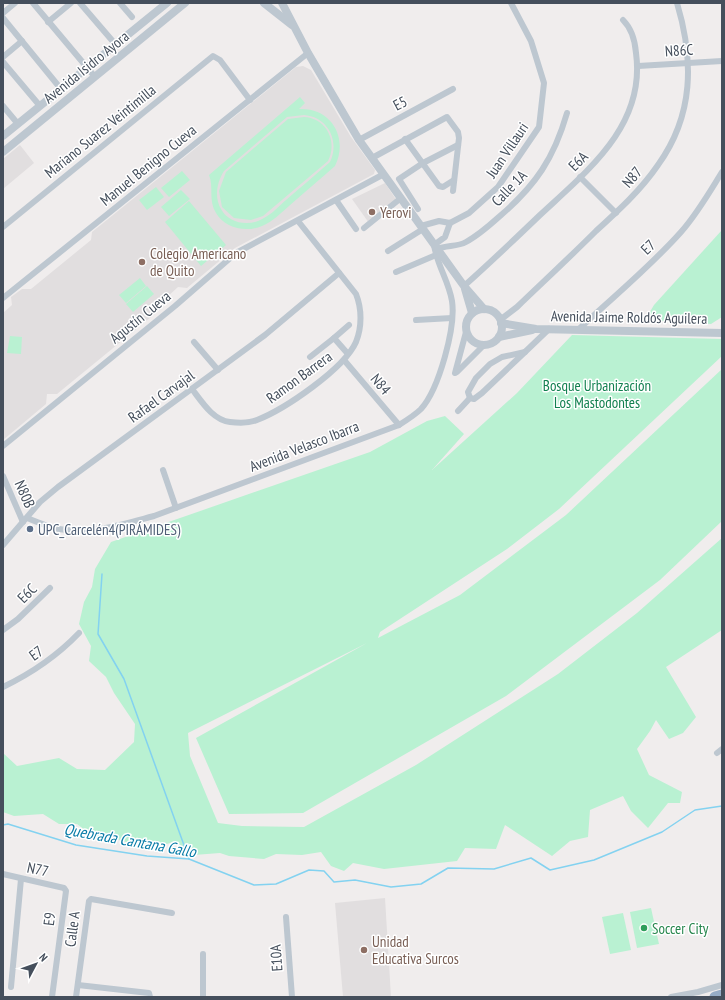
<svg xmlns="http://www.w3.org/2000/svg" width="725" height="1000" font-family="'PT Sans Narrow',sans-serif">
<style>
.education{fill:#e1dedf}
.green{fill:#b9f1d2;fill-rule:evenodd}
.lines{fill:none;stroke-linecap:round;stroke-linejoin:round}
.stream{stroke:#83d2f0;stroke-width:1.5}
.minor{stroke:#bdc7d0;stroke-width:6}
.tertiary{stroke:#bdc7d0;stroke-width:8}
.trunk{stroke:#96acc6;stroke-width:11}
.education-dot{fill:#8d6e63;stroke:#fff;stroke-width:1.5}
.service-dot{fill:#5c6f8a;stroke:#fff;stroke-width:1.5}
.leisure-dot{fill:#2e9e5b;stroke:#fff;stroke-width:1.5}
.labels{text-anchor:middle;dominant-baseline:central;stroke-width:3;stroke-linejoin:round;paint-order:stroke}
.street-label{font-size:15px;fill:#454f5c;stroke:#fff}
.education-label{font-size:15px;fill:#785e54;stroke:#fff;text-anchor:start}
.park-label{font-size:15px;fill:#128050;stroke:#fff}
.service-label{font-size:15px;fill:#4e5e75;stroke:#fff;text-anchor:start}
.leisure-label{font-size:15px;fill:#27864d;stroke:#fff;text-anchor:start}
.water-label{font-size:16px;font-style:italic;fill:#067aa6;stroke:#fff}
</style>
<rect width="100%" height="100%" fill="#f0eded"/>
<!-- education -->
<g class="education">
<path d="M303 66 311 70 351 137 375 170 374 174 235 248 187 288 178 287 165 299 162 308 57 394H47L46 404 3 440V313L12 305 11 297 22 289H31L91 240 92 232 296 67Z"/>
<path d="M20 145 34 163 3 189V159Z"/>
<path d="M385 183 397 201 369 223 352 199Z"/>
<path d="M385 898 391 997H343L335 903Z"/>
</g>
<!-- green -->
<g class="green">
<path d="M300 97 305 103 299 109C331 107 349 138 335 166 320 179 304 193 289 206 281 213 272 222 262 226 245 233 225 228 216 213 208 200 214 187 209 175ZM304 115C328 117 340 141 330 162 315 175 300 188 286 200 279 206 272 214 264 218 250 227 229 224 221 209 214 197 217 182 224 171L287 117Z"/>
<path d="M304 117C326 118 338 141 328 161L263 216 251 220 234 218 222 207 219 191 226 172 288 119Z"/>
<path d="M182 171 190 180 169 197 161 188Z"/>
<path d="M156 187 164 197 147 210 139 200Z"/>
<path d="M181 190 190 199 169 216 161 207Z"/>
<path d="M189 201 226 245 201 266 165 222Z"/>
<path d="M722 230V317L711 324 645 320 654 305Z"/>
<path d="M140 278 146 286 126 303 119 295Z"/>
<path d="M147 286 154 294 133 312 126 304Z"/>
<path d="M572 335 722 339V356L559 509 507 549 380 632 378 638 460 595 566 515 722 369V521L660 580 506 696 303 813 229 814 196 738 367 643 188 733 190 756 218 823 242 826 304 827 416 765 558 674 637 613 722 538V630L666 667 696 717 683 733 669 739 656 720 650 731 637 749 649 775 682 792 680 803H668L648 828 631 811 623 796 590 810 588 837 570 841 552 856 505 825 496 849 465 848 457 861 384 869 353 863 344 871 331 866 321 852 302 855 276 854 264 859 229 856 220 853 194 855 175 841 151 850 144 844 135 845 114 838 103 839 90 834 77 824H59L43 814 14 816 3 812V753L17 766 59 758 77 769 105 770 134 742 135 724 114 693 106 677 89 661 91 646 79 624 84 602 92 587 95 569 111 542 370 452 427 421 445 416 464 434 432 470 517 393Z"/>
<path d="M10 336 22 337 21 354 7 353Z"/>
<path d="M651 908 659 944 637 948 630 912Z"/>
<path d="M623 913 631 950 610 954 602 917Z"/>
</g>
<g class="lines">
<!-- stream -->
<g class="stream">
<path d="M102 574 98 634 124 679 189 859"/>
<path d="M3 825 8 824 76 845 147 856 189 859 254 885 276 884 309 870 324 871 334 882 355 880 391 887 421 884 448 868 494 869 531 858 550 870 594 860 662 832 695 810 722 806"/>
</g>
<!-- minor -->
<g class="minor">
<path d="M33 3 95 77"/>
<path d="M80 3 116 45"/>
<path d="M120 3 132 17"/>
<path d="M3 13 15 3"/>
<path d="M3 18 61 89"/>
<path d="M48 22 71 3"/>
<path d="M3 57 22 41"/>
<path d="M3 62 40 106"/>
<path d="M638 66 722 61"/>
<path d="M3 106 18 124"/>
<path d="M405 139 439 186 443 187 454 180"/>
<path d="M359 140 453 89"/>
<path d="M372 158 447 117 458 132 459 138 453 191"/>
<path d="M580 177 616 213"/>
<path d="M336 200 356 229"/>
<path d="M418 209 399 179 423 163 458 145"/>
<path d="M421 226 439 221 450 223 469 213 498 187 539 127 544 83 531 41 511 3"/>
<path d="M3 227 213 56 220 60 250 100"/>
<path d="M364 228 401 198"/>
<path d="M437 249C447 245 457 247 466 242 479 235 490 225 500 216 536 185 554 158 567 113"/>
<path d="M388 251 423 229"/>
<path d="M396 272 436 255"/>
<path d="M464 286C490 263 515 239 540 215 587 171 646 126 636 53 635 40 632 29 623 20"/>
<path d="M3 298 308 53"/>
<path d="M416 320 452 318"/>
<path d="M500 320 517 307C543 282 570 257 596 231 618 211 641 190 658 165 694 115 694 60 677 3"/>
<path d="M579 329C613 297 650 267 681 232 697 214 709 193 722 172"/>
<path d="M334 338 349 325"/>
<path d="M194 342 218 370"/>
<path d="M310 357 334 338 348 354"/>
<path d="M344 360 399 425"/>
<path d="M457 372 483 346"/>
<path d="M455 373 466 332"/>
<path d="M192 389C202 402 213 420 230 422 238 423 250 423 257 420 285 409 344 369 356 342 362 327 362 309 356 294L298 221"/>
<path d="M470 398 468 392 476 378 490 364 502 357 525 352 549 329"/>
<path d="M458 411 470 398 474 399 482 393 525 352"/>
<path d="M3 446 175 306 236 253 384 174"/>
<path d="M163 470 176 508"/>
<path d="M3 476 23 522"/>
<path d="M27 518C37 522 48 527 59 529 90 535 124 524 154 516L399 425C407 420 415 415 421 409 439 389 456 327 452 301 449 282 437 265 434 245L445 237 450 223"/>
<path d="M3 545 40 502 58 487 265 335 339 273"/>
<path d="M3 630 18 619 50 588"/>
<path d="M3 687C32 673 57 656 79 633"/>
<path d="M717 753 722 749"/>
<path d="M3 874 64 888 66 891 52 997"/>
<path d="M286 917 292 997"/>
<path d="M203 954V997"/>
<path d="M78 985 149 993 150 997"/>
<path d="M11 987 21 879"/>
<path d="M76 997 89 901 91 899 172 913"/>
<path d="M671 997 698 992 722 985"/>
</g>
<!-- tertiary -->
<g class="tertiary">
<path d="M264 3 292 25"/>
<path d="M282 3 308 53 359 140 464 286 484 309"/>
<path d="M3 136 167 3"/>
<path d="M3 152 185 3"/>
<path d="M465 289 472 313"/>
<circle cx="484" cy="327" r="18"/>
<path d="M501 323 536 329 722 333"/>
<path d="M499 337 532 330"/>
</g>
<!-- trunk -->
<path class="trunk" d="M715 997 722 995"/>
</g>
<!-- markers -->
<g class="education-dot">
<circle cx="372" cy="212" r="4"/>
<circle cx="142" cy="262" r="4"/>
<circle cx="364" cy="950" r="4"/>
</g>
<circle class="service-dot" cx="30" cy="529" r="4"/>
<circle class="leisure-dot" cx="644" cy="928" r="4"/>
<g class="labels">
<!-- street labels -->
<g class="street-label">
<text transform="translate(679 50) rotate(-4)">N86C</text>
<text transform="translate(86 67) rotate(-39)">Avenida Isidro Ayora</text>
<text transform="translate(400 103) rotate(-28)">E5</text>
<text transform="translate(100 131) rotate(-39)">Mariano Suarez Veintimilla</text>
<text transform="translate(507 150) rotate(-56)">Juan Villauri</text>
<text transform="translate(578 161) rotate(-45)">E6A</text>
<text transform="translate(148 165) rotate(-39)">Manuel Benigno Cueva</text>
<text transform="translate(632 177) rotate(-49)">N87</text>
<text transform="translate(509 188) rotate(-46)">Calle 1A</text>
<text transform="translate(648 247) rotate(-44)">E7</text>
<text transform="translate(140 317) rotate(-39)">Agustín Cueva</text>
<text transform="translate(629 317) rotate(1)">Avenida Jaime Roldós Aguilera</text>
<text transform="translate(299 377) rotate(-36)">Ramon Barrera</text>
<text transform="translate(381 384) rotate(50)">N84</text>
<text transform="translate(161 396) rotate(-36)">Rafael Carvajal</text>
<text transform="translate(304 446) rotate(-21)">Avenida Velasco Ibarra</text>
<text transform="translate(25 494) rotate(66)">N80B</text>
<text transform="translate(27 593) rotate(-45)">E6C</text>
<text transform="translate(36 653) rotate(-36)">E7</text>
<text transform="translate(38 869) rotate(12)">N77</text>
<text transform="translate(49 919) rotate(-83)">E9</text>
<text transform="translate(72 929) rotate(-83)">Calle A</text>
<text transform="translate(276 958) rotate(-94)">E10A</text>
</g>
<!-- education labels -->
<g class="education-label">
<text x="380" y="212">Yerovi</text>
<text x="150" y="253">Colegio Americano<tspan x="150" dy="17">de Quito</tspan></text>
<text x="372" y="941">Unidad<tspan x="372" dy="17">Educativa Surcos</tspan></text>
</g>
<!-- park labels -->
<g class="park-label">
<text x="597" y="385">Bosque Urbanización<tspan x="597" dy="17">Los Mastodontes</tspan></text>
</g>
<!-- service labels -->
<g class="service-label">
<text x="38" y="529">UPC_Carcelén4(PIRÁMIDES)</text>
</g>
<!-- leisure labels -->
<g class="leisure-label">
<text x="652" y="928">Soccer City</text>
</g>
<!-- water labels -->
<g class="water-label">
<text transform="translate(130 840) rotate(10)">Quebrada Cantana Gallo</text>
</g>
</g>
<!-- border -->
<rect width="725" height="1000" fill="none" stroke="#454f5c" stroke-width="8"/>
<!-- north arrow -->
<g transform="translate(36 964) rotate(49)" stroke="#ffffff" stroke-width="3" paint-order="stroke">
<path d="M0-3L7 15L0 10L-7 15Z" fill="#454f5c"/>
<text y="-6" font-size="11" font-weight="bold" text-anchor="middle" fill="#454f5c">N</text>
</g>
</svg>
